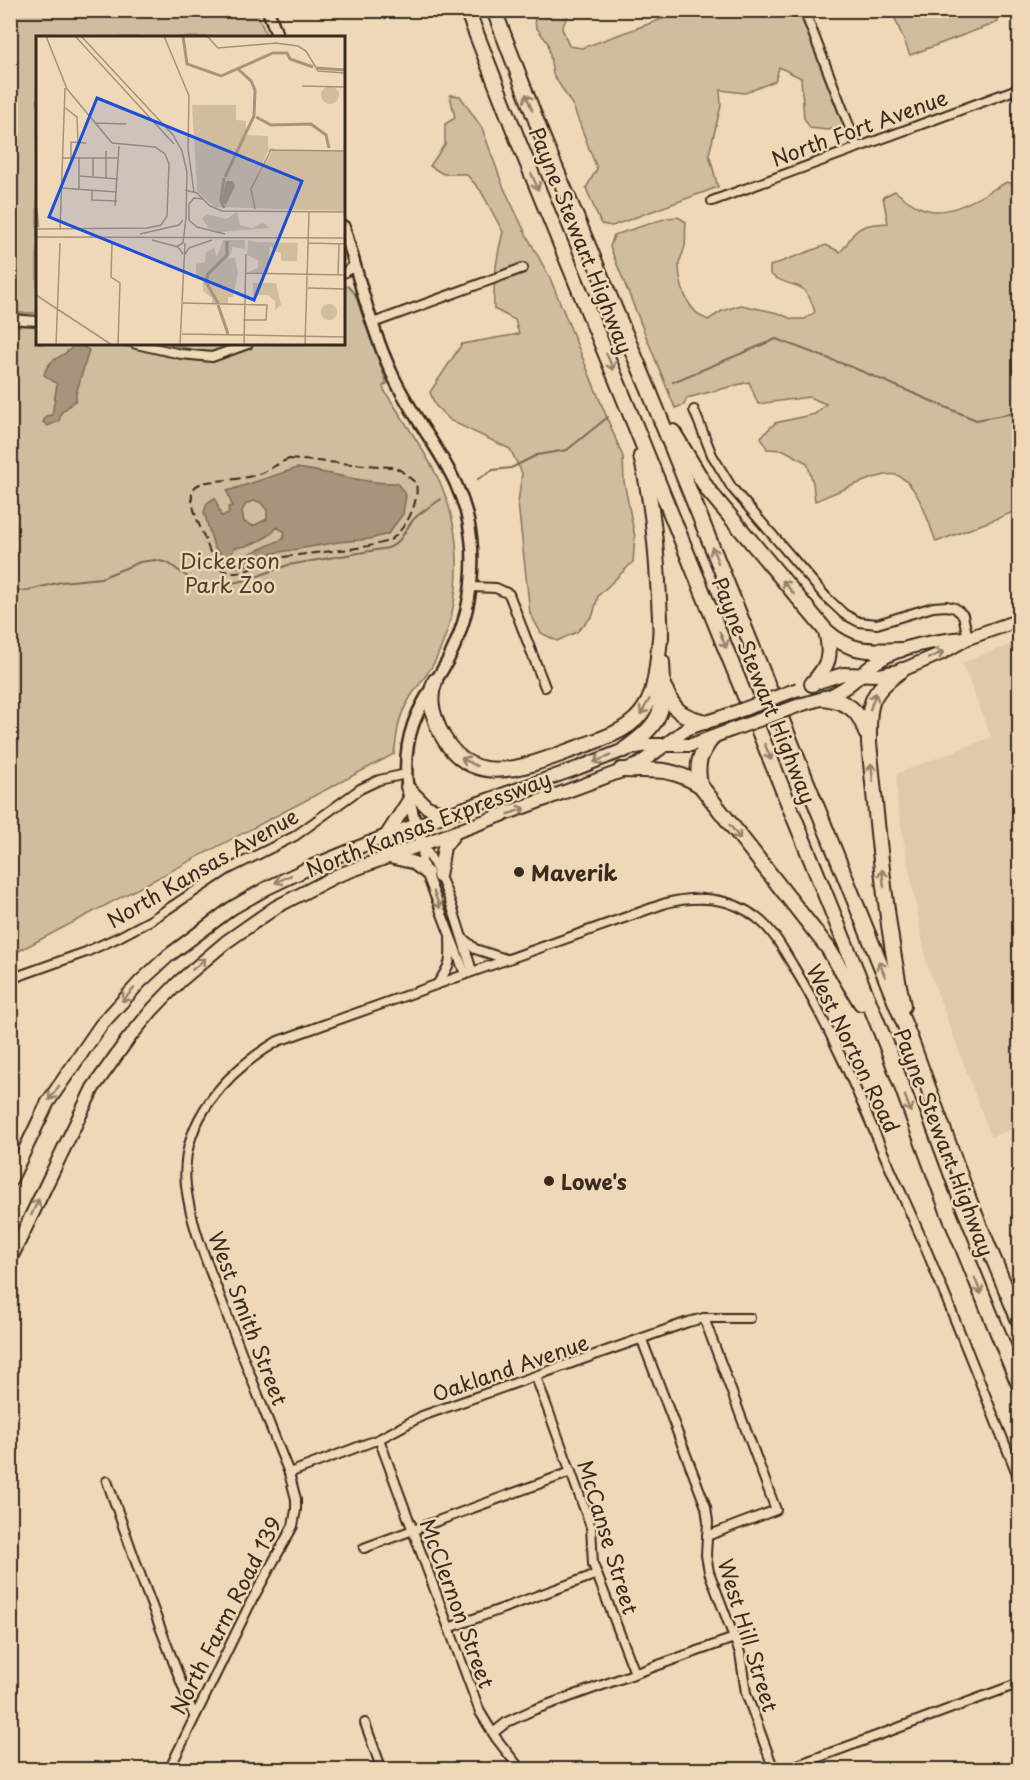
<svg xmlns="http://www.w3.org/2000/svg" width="1030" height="1780" font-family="'Playpen Sans',sans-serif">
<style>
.built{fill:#dfc9aa}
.green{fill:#d0bc9e;stroke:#86735e;stroke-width:1.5}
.water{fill:#a7947b;stroke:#7c6a56;stroke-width:1.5;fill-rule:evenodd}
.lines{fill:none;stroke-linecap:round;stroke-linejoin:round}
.stream{stroke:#7c6a56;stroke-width:2}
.minor-casing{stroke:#3b2a1e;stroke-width:12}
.secondary-casing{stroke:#3b2a1e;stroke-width:15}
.primary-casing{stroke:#3b2a1e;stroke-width:16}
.trunk-casing{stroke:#3b2a1e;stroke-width:16}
.motorway-casing{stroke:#3b2a1e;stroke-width:18}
.minor{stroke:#eed8b7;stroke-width:8}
.secondary{stroke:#eed8b7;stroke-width:10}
.primary{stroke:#eed8b7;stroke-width:12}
.trunk{stroke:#eed8b7;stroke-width:12}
.motorway{stroke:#eed8b7;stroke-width:14}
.rail{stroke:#3b2a1e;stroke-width:2;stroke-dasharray:9 4.5;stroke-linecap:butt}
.trunk-bridge-casing{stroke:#3b2a1e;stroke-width:16;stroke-linecap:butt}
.trunk-bridge{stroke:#eed8b7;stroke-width:12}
.oneway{stroke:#94816a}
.poi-dot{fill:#3b2a1e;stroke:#eed8b7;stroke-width:2}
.labels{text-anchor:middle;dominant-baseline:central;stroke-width:5;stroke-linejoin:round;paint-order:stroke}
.street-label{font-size:21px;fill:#3b2a1e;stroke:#eed8b7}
.park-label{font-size:21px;fill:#514031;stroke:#eed8b7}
.poi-label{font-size:21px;font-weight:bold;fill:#3b2a1e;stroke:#eed8b7;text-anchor:start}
.inset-river{fill:none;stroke:#a7947b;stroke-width:3}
.inset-road{fill:none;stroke:#a6927a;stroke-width:1.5}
.view{fill:#1d4ed8;fill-opacity:0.15;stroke:#1d4ed8;stroke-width:3}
.inset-edge{fill:none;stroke:#3b2a1e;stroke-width:3}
</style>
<rect width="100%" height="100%" fill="#eed8b7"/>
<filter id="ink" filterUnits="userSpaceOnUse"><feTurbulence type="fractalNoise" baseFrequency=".0167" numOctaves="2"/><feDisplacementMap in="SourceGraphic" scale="12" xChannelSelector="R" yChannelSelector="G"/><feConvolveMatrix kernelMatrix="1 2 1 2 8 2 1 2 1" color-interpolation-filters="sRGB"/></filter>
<g filter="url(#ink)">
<!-- built -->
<path class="built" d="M1019 641V1126L991 1137 927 965 898 809 896 774 991 737 962 663Z"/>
<!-- green -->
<g class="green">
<path d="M11 10 256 11 267 37 38 38 37 313H11Z"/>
<path d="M533 11H581L568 15 562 28 569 46 582 48 684 11H799L844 127 827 130 810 128 804 118 801 78 779 67 775 81 745 93 720 90 721 106 709 154 718 187 612 226 601 224 586 188 597 169 573 106 553 74 548 43 536 27Z"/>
<path d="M892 11H993L998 22 910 55Z"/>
<path d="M450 95 460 96 482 128 503 186 526 234 550 278 623 457 624 482 635 537 633 562 598 596 593 615 577 632 557 641 541 633 530 613 518 503 522 473 510 449 451 421 435 405 430 392 462 344 519 334 515 320 494 309C493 282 496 258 503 232L481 191 466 174H443L430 166 445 144V124L455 118Z"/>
<path d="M1007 182 1020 186 1019 510 936 542C929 523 917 481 896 475 881 471 831 495 815 501L813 483 807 463 784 450 767 449 761 437 775 423 815 414 826 404 809 397 758 404 749 382 687 398 684 405 675 408 610 247 614 235 667 218 678 217 686 222C685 229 686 238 685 246 684 252 680 258 679 264 679 285 687 312 708 320L722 311 741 305 778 313 792 319H805L815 312C804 275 793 292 770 274V266L826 245 840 252C846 247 847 242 852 236 860 224 874 224 888 223L883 197 895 191C902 197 910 203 919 207 948 221 982 195 1007 182Z"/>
<path d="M348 286 355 294 387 384 383 386 384 390C402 418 422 446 437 476 465 533 463 602 436 659 428 676 414 688 406 705 397 720 397 737 394 754L11 955V326H37L38 344H115L183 358 200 351 169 344H344V288Z"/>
</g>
<!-- water -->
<g class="water">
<path d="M74 344H78L89 350 76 394V400L61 413 59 421 48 426 43 422 46 416 52 415 57 384 44 375C49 355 67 358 74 344Z"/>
<path d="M297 468C330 472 364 484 397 483L406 495 403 514 388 534 370 539 339 542 263 555C251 565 240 571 225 565L224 557 214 547 204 512 207 503 215 498 221 516 229 514 228 507 232 506 227 491ZM253 501 260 502 267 510V519L253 526 244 522 242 511 246 504ZM277 527 285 532 283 539 244 556 240 559H235L232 554 234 548C248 547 269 539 277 527Z"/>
</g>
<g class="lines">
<!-- stream -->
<g class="stream">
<path d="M673 382 776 339 854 368 976 420 1020 412"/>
<path d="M478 479 493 470 511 468 537 455 567 450 608 417"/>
<path d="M215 586 247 580 288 565 388 548C404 542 405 526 417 516 424 510 433 505 441 499"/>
<path d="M10 590 25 591 61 582 101 578 140 562 155 560 168 563 199 585"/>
</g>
<defs>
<g id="minor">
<path d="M804 10 857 146"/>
<path d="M712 201 1020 88"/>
<path d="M344 273 355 265"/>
<path d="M10 319 38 321"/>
<path d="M373 323 523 268"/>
<path d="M136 344 181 354 212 357 248 344"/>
<path d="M694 410 712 455 732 488 826 597 844 614 859 622 877 624 933 607 947 606 955 608 963 615 968 638"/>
<path d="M472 587 496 588 509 594 545 687"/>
<path d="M423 845 422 862 465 974"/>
<path d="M423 845C446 879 460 931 472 971"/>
<path d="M464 939 475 949 506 959"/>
<path d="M10 979 86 952 119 937 151 920 227 870 295 836 360 789 379 780 406 774"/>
<path d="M438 983C451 964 451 962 450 939"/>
<path d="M704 1318 776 1510 707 1536"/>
<path d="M642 1340 706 1507 708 1522 706 1555 709 1572 740 1653 746 1693 774 1770"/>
<path d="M536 1377 591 1527 593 1564 635 1673"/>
<path d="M379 1439 480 1712 496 1738 521 1770"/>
<path d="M289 1473 379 1439 422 1416 688 1322 704 1318H750"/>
<path d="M107 1481 144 1585 194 1716"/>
<path d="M364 1548 571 1472"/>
<path d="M449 1628 597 1574"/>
<path d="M365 1723 382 1770"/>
<path d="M493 1733 507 1722 533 1710 734 1638"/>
<path d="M169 1770 251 1602 293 1526 296 1510V1499L289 1473C267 1418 245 1363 224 1307 210 1269 191 1228 186 1186 179 1122 227 1071 278 1041L666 903C697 895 731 897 757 918 774 931 784 951 795 969 828 1024 853 1082 878 1140 893 1177 911 1212 926 1249 958 1326 988 1403 1020 1481"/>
<path d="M784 1770 1020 1683"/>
</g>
<g id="secondary">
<path d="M268 10 278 38"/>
<path d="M344 227C359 278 371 330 394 378 424 440 467 474 472 548 474 586 466 624 449 658 437 681 421 701 413 725 399 765 408 807 423 845"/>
</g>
<g id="primary">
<path d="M812 684 843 674 879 675 902 670 940 654 968 638 1020 620"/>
<path d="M824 698C847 691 859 674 878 661 902 645 936 641 964 638"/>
</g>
<g id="trunk">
<path d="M803 704 824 698"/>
<path d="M407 787 427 807 449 814"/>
<path d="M386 836 409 800"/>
<path d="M389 857 412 862 427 873"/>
<path d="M439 876 444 847 454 834"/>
<path d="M10 1181 48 1102 101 1025 140 982 168 956 232 908 267 888 313 866 386 836 578 768 624 750 647 745H691L731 730"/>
<path d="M10 1260 93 1088 128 1039 153 1009 180 981 226 942 276 907 336 876 638 765 688 728 725 716"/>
</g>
<g id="motorway">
<path d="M467 10 519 143 628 408 888 1049 948 1211 1020 1387"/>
<path d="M494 10 542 136 648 388 912 1043 969 1200 1020 1323"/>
<path d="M673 432 708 490 826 631C851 653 869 651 900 650"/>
<path d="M641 456C656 517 658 577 661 639"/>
<path d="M902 670C868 694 869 703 869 743 878 831 885 920 903 1006"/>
<path d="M435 681C428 699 432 712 439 729 469 794 527 766 577 748 603 738 632 731 646 706 657 689 658 651 661 630"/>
<path d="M812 684C829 665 832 656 826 631"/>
<path d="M665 689C674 711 681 716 705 722"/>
<path d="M824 698C847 702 859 709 866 733"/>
<path d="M624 750C664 721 665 711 662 662"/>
<path d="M621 770C655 771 669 766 700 785L828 948 861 1003"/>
<path d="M700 785C696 763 699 756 712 738"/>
</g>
</defs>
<!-- minor casing -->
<use href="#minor" class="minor-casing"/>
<!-- secondary casing -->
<use href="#secondary" class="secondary-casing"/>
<!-- primary casing -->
<use href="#primary" class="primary-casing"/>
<!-- trunk casing -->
<use href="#trunk" class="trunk-casing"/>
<!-- motorway casing -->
<use href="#motorway" class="motorway-casing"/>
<!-- minor -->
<use href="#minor" class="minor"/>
<!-- secondary -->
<use href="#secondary" class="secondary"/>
<!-- primary -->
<use href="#primary" class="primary"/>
<!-- trunk -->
<use href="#trunk" class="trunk"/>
<!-- motorway -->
<use href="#motorway" class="motorway"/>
<!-- rail -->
<path class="rail" d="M289 459 391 467 400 470 416 483C420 503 405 530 389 541 359 550 328 551 298 555 288 557 276 557 266 561 256 566 244 574 232 573 215 571 210 552 205 539 174 467 201 488 252 476 265 474 277 463 289 459Z"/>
<defs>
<g id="trunk-bridge">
<path d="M725 716 798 689"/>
<path d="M731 730 803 704"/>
</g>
</defs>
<!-- trunk-bridge casing -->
<use href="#trunk-bridge" class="trunk-bridge-casing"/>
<!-- trunk-bridge -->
<use href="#trunk-bridge" class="trunk-bridge"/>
</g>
<!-- one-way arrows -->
<defs><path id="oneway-shaft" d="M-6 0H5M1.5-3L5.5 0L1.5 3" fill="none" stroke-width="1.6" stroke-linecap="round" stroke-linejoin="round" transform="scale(1.5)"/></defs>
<g class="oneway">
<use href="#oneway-shaft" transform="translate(529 102) rotate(-111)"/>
<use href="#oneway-shaft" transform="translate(535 182) rotate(67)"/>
<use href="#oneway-shaft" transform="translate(610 362) rotate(67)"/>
<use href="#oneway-shaft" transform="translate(715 555) rotate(-112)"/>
<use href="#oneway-shaft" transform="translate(788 587) rotate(-130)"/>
<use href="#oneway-shaft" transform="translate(723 640) rotate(68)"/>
<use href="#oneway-shaft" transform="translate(936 655) rotate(-24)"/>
<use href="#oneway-shaft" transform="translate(873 701) rotate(-71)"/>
<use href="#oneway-shaft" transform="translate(645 707) rotate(120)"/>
<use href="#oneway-shaft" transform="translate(768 752) rotate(68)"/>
<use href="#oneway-shaft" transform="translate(602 759) rotate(158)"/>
<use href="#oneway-shaft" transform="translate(469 762) rotate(-153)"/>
<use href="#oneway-shaft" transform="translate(872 772) rotate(-96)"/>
<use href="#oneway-shaft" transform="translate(517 811) rotate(-21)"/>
<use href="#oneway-shaft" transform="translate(735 832) rotate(53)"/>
<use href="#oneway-shaft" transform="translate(883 878) rotate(-96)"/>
<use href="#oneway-shaft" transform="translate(283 879) rotate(154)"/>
<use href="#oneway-shaft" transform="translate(437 900) rotate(69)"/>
<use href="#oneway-shaft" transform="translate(199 964) rotate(-41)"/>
<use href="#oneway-shaft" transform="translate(882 969) rotate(-112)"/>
<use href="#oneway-shaft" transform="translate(128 995) rotate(133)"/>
<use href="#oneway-shaft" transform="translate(54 1093) rotate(125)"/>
<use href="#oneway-shaft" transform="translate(908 1104) rotate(70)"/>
<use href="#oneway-shaft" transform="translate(35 1207) rotate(-65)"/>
<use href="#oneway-shaft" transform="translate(978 1286) rotate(68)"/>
</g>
</g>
<!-- markers -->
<g class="poi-dot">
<circle cx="519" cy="872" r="6"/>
<circle cx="549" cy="1181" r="6"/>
</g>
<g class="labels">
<!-- street labels -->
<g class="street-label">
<text transform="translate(859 127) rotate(-20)">North Fort Avenue</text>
<text transform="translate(582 240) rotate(68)">Payne Stewart Highway</text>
<text transform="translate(765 690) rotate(68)">Payne Stewart Highway</text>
<text transform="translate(428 823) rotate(-21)">North Kansas Expressway</text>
<text transform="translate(202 867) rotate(-30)">North Kansas Avenue</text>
<text transform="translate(854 1048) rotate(64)">West Norton Road</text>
<text transform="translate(945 1142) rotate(69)">Payne Stewart Highway</text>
<text transform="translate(249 1318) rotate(69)">West Smith Street</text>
<text transform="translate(510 1367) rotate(-19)">Oakland Avenue</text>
<text transform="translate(609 1537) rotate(73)">McCanse Street</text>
<text transform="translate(458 1603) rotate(70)">McClernon Street</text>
<text transform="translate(225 1615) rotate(-63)">North Farm Road 139</text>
<text transform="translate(749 1635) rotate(73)">West Hill Street</text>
</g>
<!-- park labels -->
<g class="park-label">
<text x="230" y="560">Dickerson<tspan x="230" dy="24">Park Zoo</tspan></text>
</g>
<!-- poi labels -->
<g class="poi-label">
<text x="531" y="872">Maverik</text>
<text x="561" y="1181">Lowe's</text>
</g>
</g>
<!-- overview -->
<g transform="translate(36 36)">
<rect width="309" height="309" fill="#eed8b7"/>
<path d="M285 59a9 9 0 1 1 18 0a9 9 0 1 1-18 0ZM156 69H200V84L210 85V99L232 100V112H239L231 117 216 151 237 114 309 115V175L178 171 161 155ZM201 176 204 189 216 192 227 187 234 192 184 196 172 192 166 182 171 178 190 183ZM187 204H209V213L197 211 192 223 199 221 202 238 197 261H192V268L176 267V262L167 255V244L160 241V228L169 226 170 216 178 212 181 221ZM212 204 219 206 272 207H262L261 225H245V217L238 215 234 209 232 237 212 236 222 232V224L211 219ZM217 247H240L245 269 239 274V265L232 259H217ZM285 276a8 8 0 1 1 16 0a8 8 0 1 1-16 0Z" fill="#d0bc9e"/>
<path d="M190 145H197L199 150 190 169 186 165Z" fill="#a7947b"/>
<path class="inset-river" d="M147 0 151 28 185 40 237 17H251L254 23 277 31M280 32 309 34M220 81 235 89 275 88 290 99 293 112M189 141 218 80 219 54 215 45 202 33M0 172 2 191M188 172 185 164 188 142M182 267 170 246 172 238 191 219V205M182 269 192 298"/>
<path class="inset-road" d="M39 0 138 108M45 0 137 99 146 115 151 136 150 182 147 207 140 211M128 0 153 60 152 113 158 156M171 0 182 12 240 7 262 10 270 15 282 35 309 37M266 50 309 51M28 71 41 81 42 106M59 87 90 88M26 122H81M35 123V106L50 107M43 140 82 143M57 140V121M70 142V115M25 152 81 156M43 153V121M149 154 161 157 174 170 186 175 309 176M56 155V164L81 165M79 170 83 110M219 173 215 153 235 114 309 115M161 191 189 198M162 192 153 184V168L158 162 167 163M0 193 111 192 125 189 131 180 133 128 129 118 119 111 76 107 31 53 10 0M24 194 29 52M104 198 143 189 147 184M0 201 309 202M116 204 142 211 147 218M272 207 309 208M76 208 75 241 84 247 82 309M149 218 153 212 176 204M209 237 309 239M302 239 303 208M272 252 309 253M0 259 76 309M147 267 231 269 230 284H207M146 298 309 301M20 309 24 207M144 309 149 207M208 309 210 218M269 309 273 176"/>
<path class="view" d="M61 62 266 145 218 264 13 181Z"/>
<rect width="309" height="309" class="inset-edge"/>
</g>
<!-- margin -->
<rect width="1030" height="1780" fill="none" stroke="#eed8b7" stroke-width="36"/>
<rect x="18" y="18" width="994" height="1744" fill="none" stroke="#3b2a1e" stroke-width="2" filter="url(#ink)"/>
</svg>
